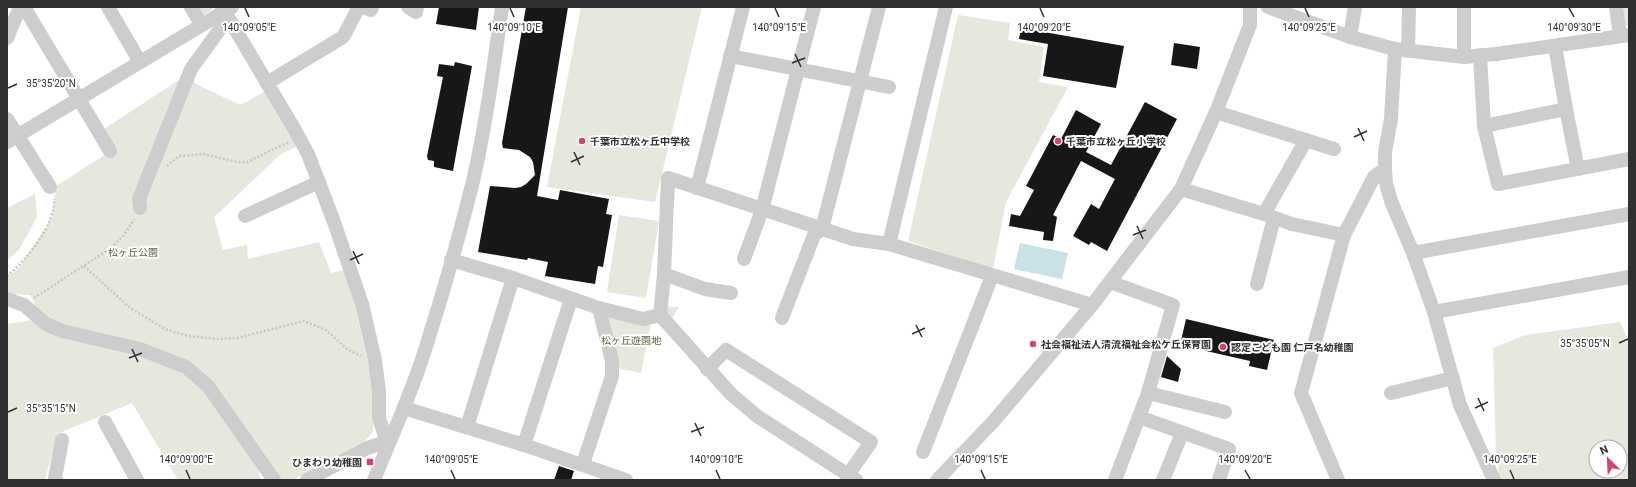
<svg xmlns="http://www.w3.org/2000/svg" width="1636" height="487" font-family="Roboto,'Noto Sans JP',sans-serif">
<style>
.green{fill:#e5e8dc;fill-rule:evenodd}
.water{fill:#cae1e7}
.building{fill:#171717}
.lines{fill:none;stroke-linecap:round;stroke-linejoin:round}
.path{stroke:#c7c7c7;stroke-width:2.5;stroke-dasharray:2 2;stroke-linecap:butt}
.minor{stroke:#cdcdcd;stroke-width:14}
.ticks{fill:none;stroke:#303030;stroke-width:1.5}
.poi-dot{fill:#d54367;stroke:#fff;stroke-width:1.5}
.labels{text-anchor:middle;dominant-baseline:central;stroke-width:4;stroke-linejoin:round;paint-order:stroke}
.poi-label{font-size:10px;font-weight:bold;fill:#303030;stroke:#fff;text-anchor:start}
.park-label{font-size:10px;fill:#596741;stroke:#fff}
.ticks-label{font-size:10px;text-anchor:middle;fill:#303030;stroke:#fff;stroke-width:4;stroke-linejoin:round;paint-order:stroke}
</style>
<rect width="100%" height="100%" fill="#fff"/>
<!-- green -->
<g class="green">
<path d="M193 7H213L212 10 201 17Z"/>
<path d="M581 7H702L655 202 547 187Z"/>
<path d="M1623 7H1629V27L1625 25Z"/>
<path d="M958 15 1010 23 1008 40 1044 47 1039 82 1068 87 1006 202 993 269 908 241Z"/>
<path d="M197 68 192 82 240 105 266 91 298 146 281 154 214 217 223 250 247 245 248 259 319 242 331 273 343 270 351 289 373 384V431L366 440 293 480H277L258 452 260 480H178L132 403 57 434 45 480H7V324L33 320 40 314 30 295 7 294V277L18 269 52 218 56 186 114 149 104 129Z"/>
<path d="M35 194 37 217 19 250 7 260V208Z"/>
<path d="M619 215 659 221 646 298 607 292Z"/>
<path d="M664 306 679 307 671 321 666 315Z"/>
<path d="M608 317 651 323 641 373 620 369Z"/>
<path d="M1620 322 1629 341V480H1500L1496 454 1493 348 1525 335ZM1596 447H1620V471H1596Z"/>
</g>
<!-- water -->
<path class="water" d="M1020 243 1068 253 1062 279 1014 269Z"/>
<!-- building -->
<g class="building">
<path d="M439 7H479L476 30 436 24Z"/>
<path d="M526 7H568L537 196 558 200 560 190 609 199 606 214 612 215 603 267 598 266 595 284 545 276 548 262 528 258 527 260 478 252 490 186 515 188 521 187 526 184 535 175 533 162 530 157 519 150 503 148 502 143Z"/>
<path d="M1021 28 1124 46 1116 88 1043 76 1048 44 1019 39Z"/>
<path d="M1174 43 1200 47 1197 69 1171 65Z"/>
<path d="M455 62 472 66 453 171 434 167V161L428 160 427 156 443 77 437 76 439 64 454 66Z"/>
<path d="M1145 102 1177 119 1107 251 1091 242 1089 245 1073 236 1091 204 1099 209 1115 179 1081 161 1053 215 1057 217 1053 241 1043 240 1044 232 1009 226 1011 214 1020 216 1034 190 1026 186 1053 135 1061 139 1076 110 1101 124 1086 152 1111 165Z"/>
<path d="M1186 319 1274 340 1267 370 1249 366 1250 361 1180 345Z"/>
<path d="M1167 356 1181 369 1178 382 1161 377Z"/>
<path d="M559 466 574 471 571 480H554Z"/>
</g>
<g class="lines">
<!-- path -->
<g class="path">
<path d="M167 166 179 156 203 154 237 162H247L289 142"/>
<path d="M84 266 130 308 165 329 188 336 218 339 237 338 304 321 326 330 347 349 361 356"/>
<path d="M7 276C26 261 56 224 54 199"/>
<path d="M34 298 111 248 124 235 134 219"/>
</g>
<!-- minor -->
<g class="minor">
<path d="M24 7 110 151"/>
<path d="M108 7 140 62"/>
<path d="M191 7 201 24"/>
<path d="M222 7 295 130 308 154 334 222 362 304 375 360 379 391V418L384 433 390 441 367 448 307 480"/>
<path d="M364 7 371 10 372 7"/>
<path d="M408 7 416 12 417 7"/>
<path d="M1268 7 1350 37 1395 49 1464 57 1496 54 1629 35"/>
<path d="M1464 7V57"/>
<path d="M1616 7 1620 36"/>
<path d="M1350 37 1355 7"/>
<path d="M7 38 20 7"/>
<path d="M1555 46 1566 109 1578 169"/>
<path d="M1395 49 1391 119 1385 152V169L1386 183 1391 201 1413 253 1434 312 1460 405 1494 480"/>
<path d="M1408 51 1409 7"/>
<path d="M1480 55 1484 126 1498 184 1629 159"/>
<path d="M730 56 889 87"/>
<path d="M267 83 343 37 359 7"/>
<path d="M1216 112 1334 149"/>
<path d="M7 119 50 187"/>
<path d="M1484 126 1566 109"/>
<path d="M7 142 232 7"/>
<path d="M697 188 743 7"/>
<path d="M1181 189 1264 214 1292 224 1344 235"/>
<path d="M140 208 139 199 191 69 228 18"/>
<path d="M1264 214 1306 140"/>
<path d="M245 216 319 182"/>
<path d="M889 244 946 7"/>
<path d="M1413 253 1629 214"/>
<path d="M744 259 762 210 814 7"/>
<path d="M451 260 513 278 599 308 643 319 660 315 731 394 757 416 856 480"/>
<path d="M664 274 705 289 731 293"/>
<path d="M1110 282 1173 305 1148 393 1115 480"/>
<path d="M1257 284 1274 218"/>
<path d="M7 299 24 305 46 324 62 331 140 349 186 367 208 386 274 480"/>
<path d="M1434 312 1629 277"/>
<path d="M660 315 664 274 668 178 853 239 889 244 1092 305"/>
<path d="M782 318 814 235 822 229 879 7"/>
<path d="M707 369 726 350 871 442 848 475"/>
<path d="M1148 393 1225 412"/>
<path d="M1391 393 1453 378"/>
<path d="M404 408 524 445 626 480"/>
<path d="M1139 417 1229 449 1219 480"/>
<path d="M105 422 137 480"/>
<path d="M467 427 513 278"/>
<path d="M524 445 571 299"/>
<path d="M923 452 992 276"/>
<path d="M583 464 612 376V361L599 308"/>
<path d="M56 480 55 478 62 440"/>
<path d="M374 480C391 437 411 395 425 350 443 294 459 237 473 181 486 124 494 65 502 7"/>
<path d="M937 480 992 423 1092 305 1181 189 1216 112 1250 25V7"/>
<path d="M1163 480 1182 433"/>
<path d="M1338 480 1301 393 1344 235 1374 177 1385 169"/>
</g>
</g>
<!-- ticks -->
<path class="ticks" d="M245 8 249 17M510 8 514 17M775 8 779 17M1040 8 1044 17M1305 8 1309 17M1569 8 1574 17M795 54 801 67M792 63 805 58M8 88 17 84M1358 128 1364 141M1354 137 1367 131M574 152 580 165M571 162 584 156M1137 226 1143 239M1133 235 1146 230M353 251 359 264M350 260 363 254M916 325 922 337M912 334 925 328M1619 343 1628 339M132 349 138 362M129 358 142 353M1478 398 1484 411M1475 408 1488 402M8 412 17 408M695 423 701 436M691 432 704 427M186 470 190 479M451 470 455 479M716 470 720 479M981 470 985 479M1245 470 1250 479M1510 470 1514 479"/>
<!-- markers -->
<g class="poi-dot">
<circle cx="582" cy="141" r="4"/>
<circle cx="1058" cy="141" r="4"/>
<circle cx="1033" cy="344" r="4"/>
<circle cx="1223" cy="347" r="4"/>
<rect x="366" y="458" width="8" height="8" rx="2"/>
</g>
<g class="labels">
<!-- poi labels -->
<g class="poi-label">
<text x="590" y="141">千葉市立松ヶ丘中学校</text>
<text x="1066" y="141">千葉市立松ヶ丘小学校</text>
<text x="1041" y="344">社会福祉法人清流福祉会松ケ丘保育園</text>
<text x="1231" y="347">認定こども園 仁戸名幼稚園</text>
<text x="362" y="462" text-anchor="end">ひまわり幼稚園</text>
</g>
<!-- park labels -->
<g class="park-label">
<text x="133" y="252">松ヶ丘公園</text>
<text x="631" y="340">松ヶ丘遊園地</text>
</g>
</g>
<g class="ticks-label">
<text x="249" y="31">140°09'05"E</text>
<text x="514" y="31">140°09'10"E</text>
<text x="779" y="31">140°09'15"E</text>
<text x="1044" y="31">140°09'20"E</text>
<text x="1309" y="31">140°09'25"E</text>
<text x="1574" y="31">140°09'30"E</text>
<text x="51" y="87">35°35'20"N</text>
<text x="1585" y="347">35°35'05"N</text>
<text x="51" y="412">35°35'15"N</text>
<text x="186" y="463">140°09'00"E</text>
<text x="451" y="463">140°09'05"E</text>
<text x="716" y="463">140°09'10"E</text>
<text x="981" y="463">140°09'15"E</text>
<text x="1245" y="463">140°09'20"E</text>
<text x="1510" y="463">140°09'25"E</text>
</g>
<!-- border -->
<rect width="1636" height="487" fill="none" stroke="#303030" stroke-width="16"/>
<!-- north arrow -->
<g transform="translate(1608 459) rotate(336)"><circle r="19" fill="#ffffff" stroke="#acacac"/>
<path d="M0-3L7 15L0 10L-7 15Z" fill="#d54367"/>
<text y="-6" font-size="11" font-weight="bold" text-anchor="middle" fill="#303030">N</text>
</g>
</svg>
